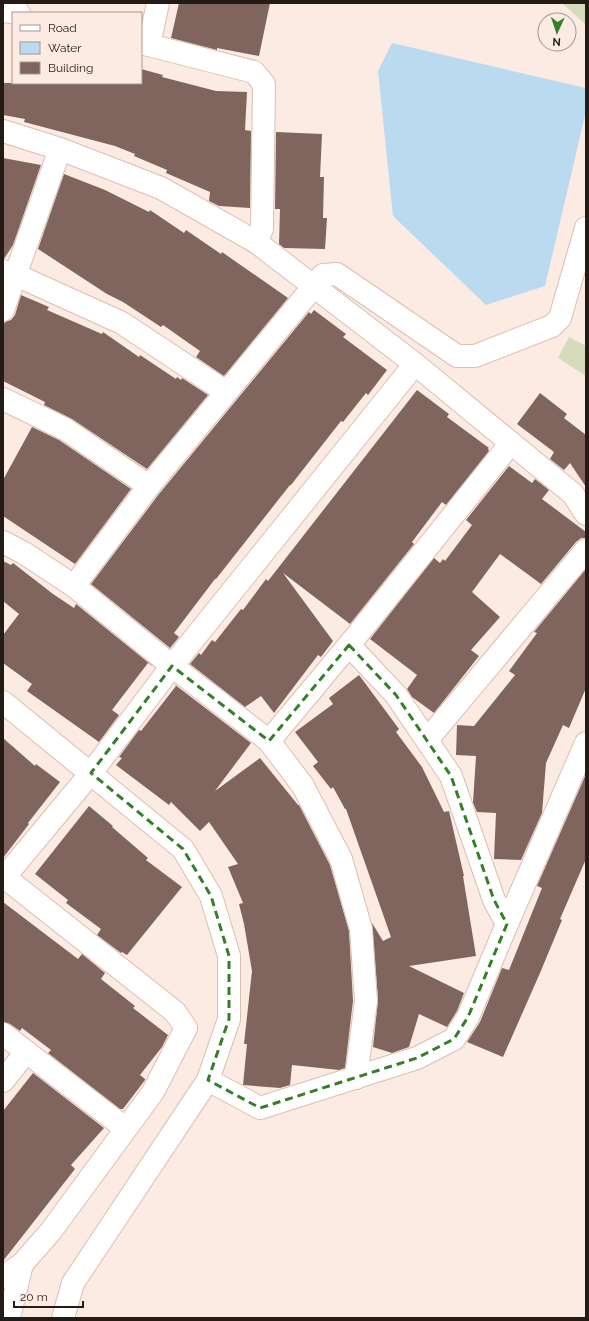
<svg xmlns="http://www.w3.org/2000/svg" width="589" height="1321" font-family="Raleway,sans-serif">
<style>
.green{fill:#d4dcbc}
.water{fill:#badaf0}
.building{fill:#7f655d}
.lines{fill:none;stroke-linecap:round;stroke-linejoin:round}
.minor-casing{stroke:#dbbfb2;stroke-width:24}
.minor{stroke:#fff;stroke-width:22}
.marked{fill:none;stroke:#358027;stroke-width:3;stroke-dasharray:8 5;stroke-linejoin:round}
</style>
<rect width="100%" height="100%" fill="#fcebe2"/>
<!-- green -->
<g class="green">
<path d="M562 3H586V25Z"/>
<path d="M569 337 586 346V376L558 358Z"/>
</g>
<!-- water -->
<path class="water" d="M392 43 586 88V111L545 286 486 305 393 216 378 71Z"/>
<!-- building -->
<g class="building">
<path d="M179 3H270L259 56 217 48V50L171 38Z"/>
<path d="M141 69 163 75 162 77 216 91 247 92 245 130 251 131 250 208 219 206 209 201 210 192 166 173 167 170 134 156 135 154 115 146 24 122 25 119 3 115V83H141Z"/>
<path d="M276 132 322 134 320 177H324L323 218H327L325 249 284 248 279 244 280 209H275Z"/>
<path d="M3 158 41 165 13 245 4 259Z"/>
<path d="M64 174 105 190 149 212 150 210 184 233 186 230 221 254 222 252 288 298 224 376 196 357 200 351 163 325 161 327 123 302 107 294 38 249Z"/>
<path d="M21 295 49 307 47 310 102 334 103 332 139 357 140 355 176 379 177 377 181 380 182 378 208 395 147 469 72 419 44 405 45 402 3 381V326L5 322 11 320 15 315Z"/>
<path d="M314 310 346 334 343 337 387 370 368 395 366 393 343 422 341 421 291 485H290L216 579H215L174 633 179 637 170 648 91 584 159 494 309 312 311 314Z"/>
<path d="M417 390 449 414 447 417 489 448 488 449 489 451 446 505 442 502 412 542 414 544 350 624 283 573 333 641 321 657 318 655 274 713 261 696 245 707 190 664 199 653 201 655 212 640 215 642 241 609 243 610 266 579 268 581Z"/>
<path d="M540 393 567 414 564 418 586 435V487L570 463 564 470 550 459 554 452 517 424Z"/>
<path d="M32 427 59 440 131 489 75 564 3 516V480Z"/>
<path d="M509 466 532 483 535 479 549 490 542 499 586 532V538H581L576 542 541 584 500 554 472 592 500 617 471 650 479 656 434 713 412 697 407 689 417 675 370 639 434 558 440 563 443 559 445 561 472 525 466 520Z"/>
<path d="M3 561 11 565 13 563 53 594 74 608 76 604 155 668 148 663 112 710 119 715 99 742 27 691 32 684 3 663V635L19 614 3 601Z"/>
<path d="M586 569V688L569 728 563 725 546 763 542 813 521 860 494 859 496 813 477 812 473 803 476 756 456 755 457 725 474 726 515 675 509 671 537 633 534 632 538 627Z"/>
<path d="M359 675 399 729 396 732 422 767 444 812 449 811 464 876H463L476 956 409 966 464 993 457 1011 447 1027 419 1014 409 1047 392 1053 373 1047 378 1000 372 923 383 941 391 937 346 809H345L333 787 331 789 313 766 318 762 295 732 333 704 329 698Z"/>
<path d="M174 684 251 743 215 791 260 758 298 805H299L330 865 349 931 353 1001 345 1068 339 1070 292 1065 290 1085 280 1088 243 1085 247 1044H244L252 971 244 924 239 904 243 903 228 867 238 864 209 822 200 831 171 802 169 805 116 765 122 758 119 757 139 730 141 731 176 686Z"/>
<path d="M3 738 35 766 36 764 60 782 28 823 29 824 3 858Z"/>
<path d="M586 774V859L560 919 562 920 540 973 503 1057 467 1042 480 1022 502 968 509 970 542 888 537 886Z"/>
<path d="M89 806 113 826 112 827 148 858 146 860 182 887 127 955 122 952 121 953 97 935 101 929 66 903 68 900 35 874Z"/>
<path d="M3 902 78 959 82 954 105 973 101 979 135 1006 133 1008 168 1035 162 1047 140 1075 145 1079V1080L123 1109H120L48 1053 51 1050 22 1028 20 1031 10 1024 3 1022Z"/>
<path d="M33 1073 104 1128 71 1165 75 1169 3 1261V1111Z"/>
</g>
<g class="lines">
<defs>
<g id="minor">
<path d="M3 11 19 13"/>
<path d="M141 43 254 72 264 84 262 229 256 242"/>
<path d="M149 45 158 3"/>
<path d="M3 131 60 149 161 188 256 242 415 364 573 494 586 514"/>
<path d="M3 271 16 275 122 323 226 392"/>
<path d="M3 310 60 149"/>
<path d="M3 399 65 429 149 486"/>
<path d="M3 542 24 553 74 586 172 666 269 741 303 786 341 859 361 929 366 1001 356 1078"/>
<path d="M74 586 149 486 323 275 337 274 457 356H475L552 326 560 318 586 228"/>
<path d="M349 645 396 695 451 776 494 900 507 924"/>
<path d="M3 702 183 849 211 896 229 956V1019L208 1080 73 1283 63 1318"/>
<path d="M427 740 586 550"/>
<path d="M269 741 349 645 511 443"/>
<path d="M3 876 175 1012 186 1028 153 1092 51 1231 22 1264 3 1277"/>
<path d="M3 879 91 773 172 666 415 364"/>
<path d="M3 1034 125 1128"/>
<path d="M208 1080 260 1108 417 1058 454 1039 468 1017 507 924 586 743"/>
<path d="M3 1081 26 1052"/>
<path d="M9 1318 22 1264"/>
</g>
</defs>
<!-- minor casing -->
<use href="#minor" class="minor-casing"/>
<!-- minor -->
<use href="#minor" class="minor"/>
</g>
<!-- marked area -->
<path class="marked" d="M349 645 396 695 451 776 494 900 507 924 468 1017 454 1039 417 1058 260 1108 208 1080 229 1019V956L211 896 183 849 91 773 172 666 269 741Z"/>
<!-- border -->
<rect width="589" height="1321" fill="none" stroke="#251b16" stroke-width="8"/>
<!-- legend -->
<rect x="12" y="12" width="130" height="72" fill="#fcebe2" stroke="#a69890"/>
<rect x="20" y="25" width="20" height="6" fill="#ffffff" stroke="#a69890"/>
<text x="48" y="32" font-size="12" fill="#251b16">Road</text>
<rect x="20" y="42" width="20" height="12" fill="#badaf0" stroke="#a69890"/>
<text x="48" y="52" font-size="12" fill="#251b16">Water</text>
<rect x="20" y="62" width="20" height="12" fill="#7f655d" stroke="#a69890"/>
<text x="48" y="72" font-size="12" fill="#251b16">Building</text>
<!-- north arrow -->
<g transform="translate(557 32) rotate(183)"><circle r="19" fill="#fcebe2" stroke="#a69890"/>
<path d="M0-3L7 15L0 10L-7 15Z" fill="#358027"/>
<text y="-6" font-size="11" font-weight="bold" text-anchor="middle" fill="#251b16">N</text>
</g>
<!-- scale -->
<path d="M14 1301v6h69v-6" fill="none" stroke="#251b16" stroke-width="2"/>
<text x="20" y="1301" font-size="12" fill="#251b16" stroke="#fcebe2" stroke-width="3" paint-order="stroke">20 m</text>
</svg>
